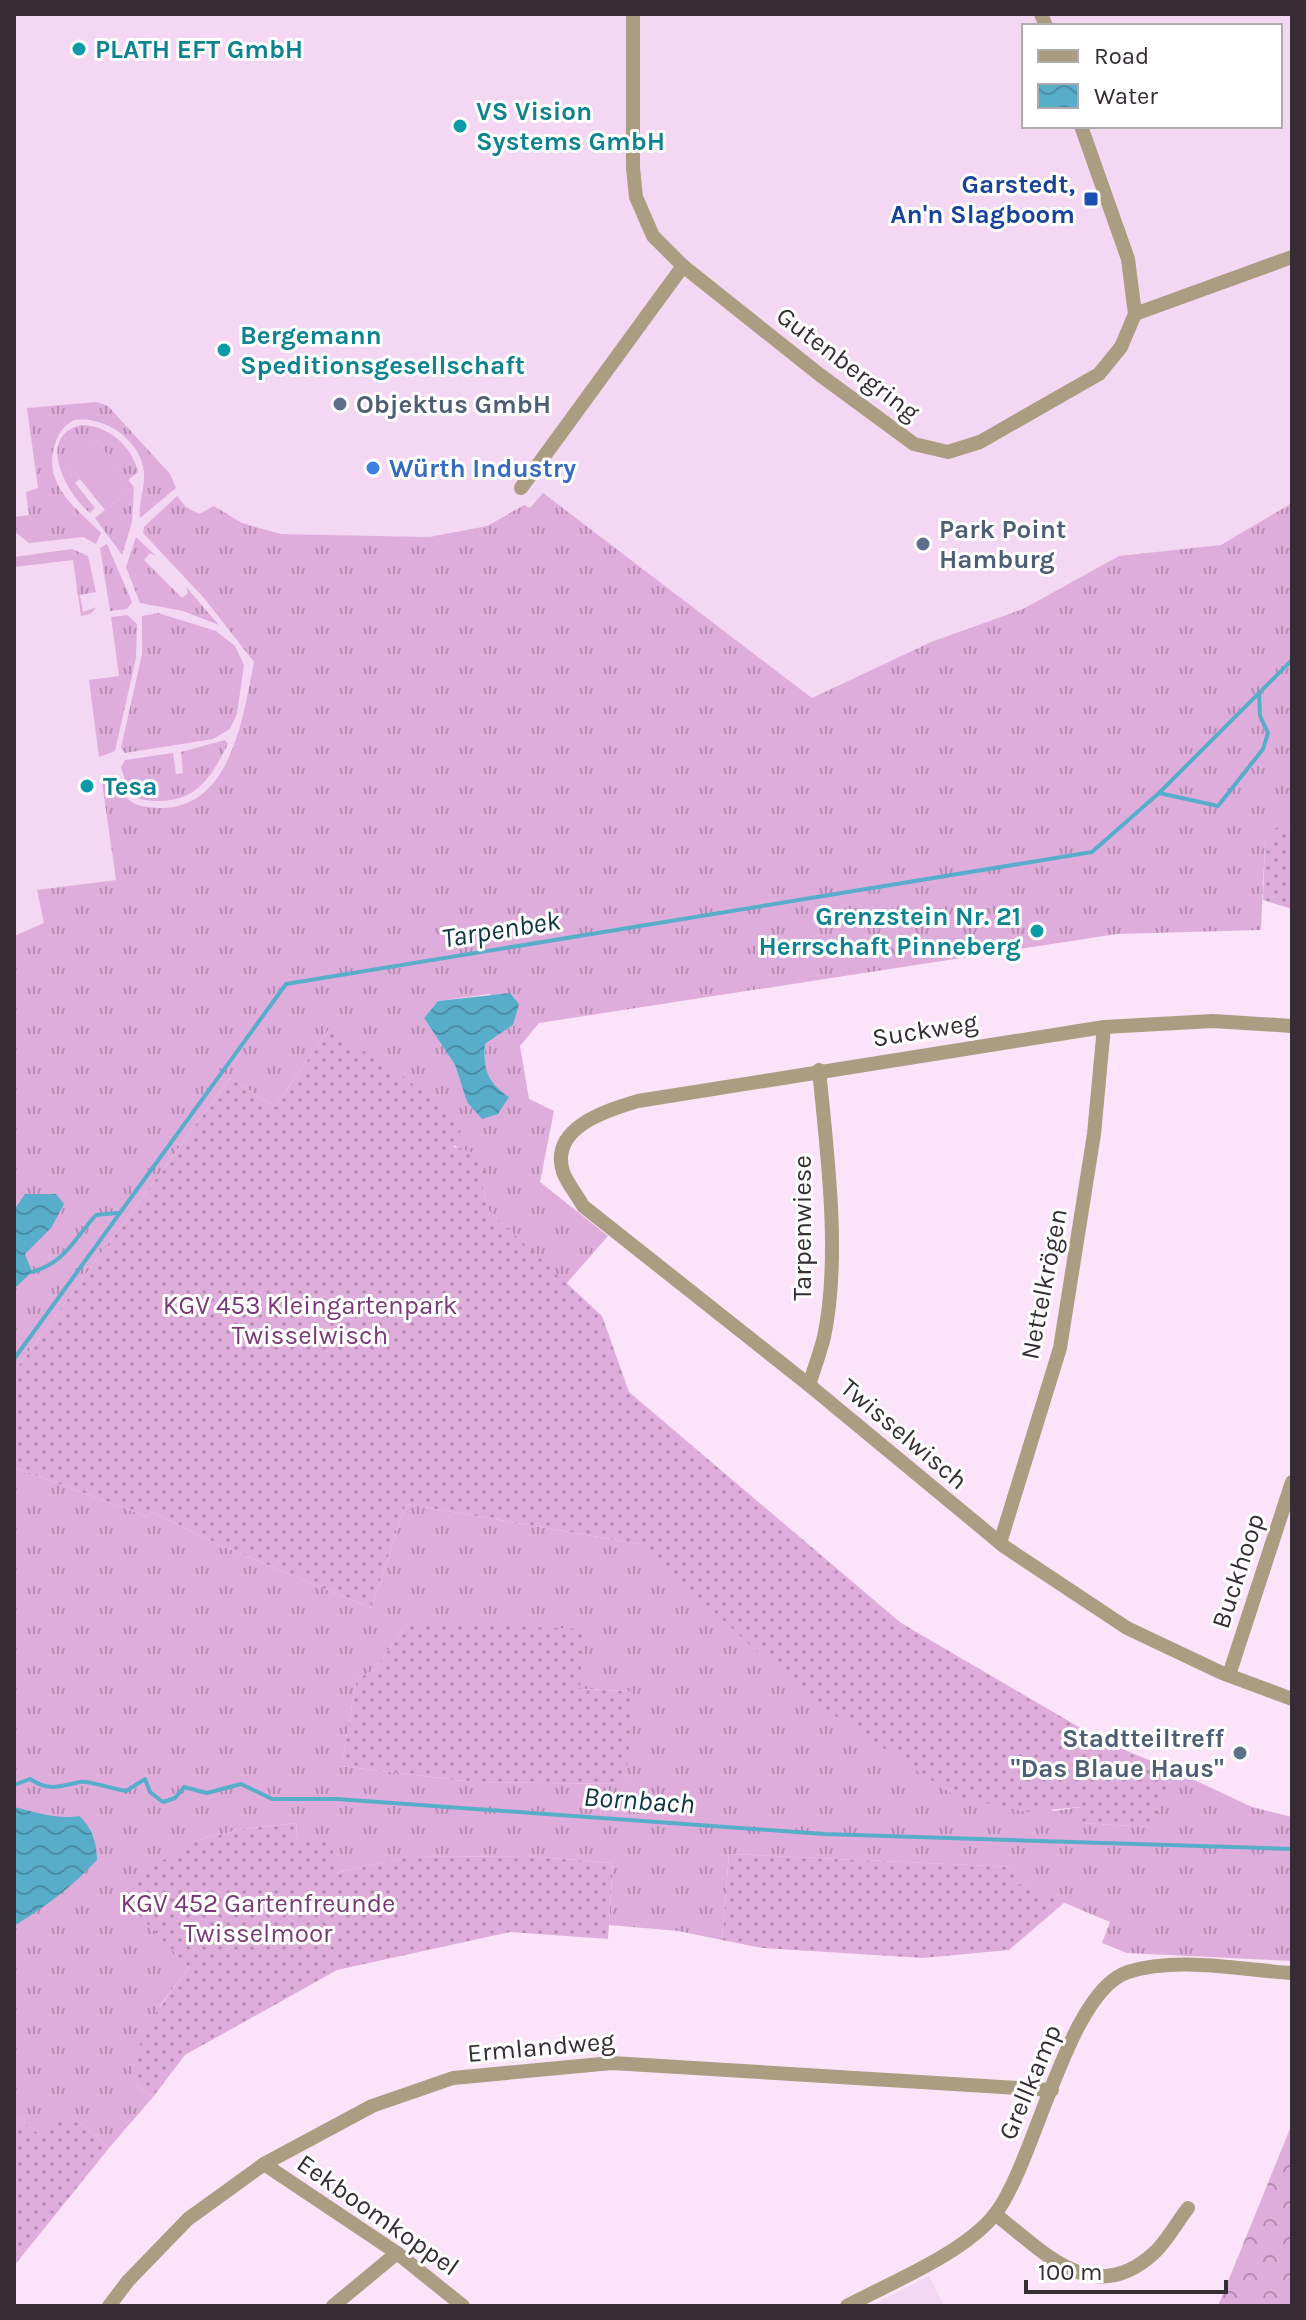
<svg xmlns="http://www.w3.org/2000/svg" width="1306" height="2320" font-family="Karla,sans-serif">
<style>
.built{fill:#f4d7f2;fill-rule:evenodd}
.grass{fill:url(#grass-tufts);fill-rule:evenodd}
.forest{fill:url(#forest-crowns)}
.garden{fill:url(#garden-dots)}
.pitch{fill:#dfaddb}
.water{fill:url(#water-waves)}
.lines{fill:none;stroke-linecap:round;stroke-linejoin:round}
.stream{stroke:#58adcb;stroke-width:4}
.minor{stroke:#aa9d81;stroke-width:14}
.culture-dot{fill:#0f9aa8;stroke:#fff;stroke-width:3}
.transit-dot{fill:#1a4fb4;stroke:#fff;stroke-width:3}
.service-dot{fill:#5c6f8a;stroke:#fff;stroke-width:3}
.shop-dot{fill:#3f7fe0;stroke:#fff;stroke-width:3}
.labels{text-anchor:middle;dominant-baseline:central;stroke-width:6;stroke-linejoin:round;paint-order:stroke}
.culture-label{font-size:26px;font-weight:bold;fill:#0d838f;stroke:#fff;text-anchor:start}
.transit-label{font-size:26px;font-weight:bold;fill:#164399;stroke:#fff;text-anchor:end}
.street-label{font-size:26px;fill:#352c34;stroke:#fff}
.service-label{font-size:26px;font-weight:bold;fill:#4e5e75;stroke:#fff;text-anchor:start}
.shop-label{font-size:26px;font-weight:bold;fill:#366cbe;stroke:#fff;text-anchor:start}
.park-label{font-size:26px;fill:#793877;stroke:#fff}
.water-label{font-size:28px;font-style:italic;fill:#0d3542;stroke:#fff}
</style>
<defs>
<pattern id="grass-tufts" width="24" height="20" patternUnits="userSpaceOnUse" patternTransform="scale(2)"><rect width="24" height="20" fill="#dfaddb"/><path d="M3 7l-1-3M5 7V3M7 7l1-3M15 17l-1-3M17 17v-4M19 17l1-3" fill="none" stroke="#b68db2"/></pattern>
<pattern id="forest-crowns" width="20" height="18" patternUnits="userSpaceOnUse" patternTransform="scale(2)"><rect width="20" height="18" fill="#dfaddb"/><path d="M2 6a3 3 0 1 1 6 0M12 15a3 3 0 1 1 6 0" fill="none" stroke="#b68db2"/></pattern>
<pattern id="garden-dots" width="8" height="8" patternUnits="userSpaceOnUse" patternTransform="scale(2)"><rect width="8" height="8" fill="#dfaddb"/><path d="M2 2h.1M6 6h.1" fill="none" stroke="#b68db2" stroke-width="1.8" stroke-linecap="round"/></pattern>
<pattern id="water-waves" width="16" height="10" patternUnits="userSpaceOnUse" patternTransform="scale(2)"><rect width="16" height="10" fill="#58adcb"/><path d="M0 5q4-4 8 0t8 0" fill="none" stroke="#4a8da6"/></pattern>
</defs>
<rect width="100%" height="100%" fill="#fbe4f9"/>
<!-- built -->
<g class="built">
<path d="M14 14H1292V503L1221 545 1119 557 1023 609 931 642 812 698 543 494 530 508 523 505 487 526 429 537 281 534 242 523 214 506 259 647 251 744 155 861 14 956ZM1024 26H1280V126H1024Z"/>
<path d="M929 2276 944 2306H871Z"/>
</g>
<!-- grass -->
<g class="grass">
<path d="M97 402 108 406 170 474 176 488 140 518C138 504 145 488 144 473 142 441 105 415 74 420 64 426 59 432 55 444 42 484 75 507 101 533L96 544 83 537 29 543 14 531V517L29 515 26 492 38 488 27 408Z"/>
<path d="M81 425C108 425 132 446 138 472L128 480 96 440 68 464 80 479 75 483 95 508 90 513C68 495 34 437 81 425Z"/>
<path d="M134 487 132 522 122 555 95 518Z"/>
<path d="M543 493 812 698 931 642 1023 609 1119 556 1221 545 1292 503V830L1280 825 1265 842 1261 930 1117 934 539 1023 520 1046 529 1099 554 1111 540 1182 608 1236 566 1284 487 1209 483 1186 487 1175 329 1029 275 1107 230 1078 14 1372V936L44 923 37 890 116 880 102 782 118 780C121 796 131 805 147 807 229 819 242 723 254 662L204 598 143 533 144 527 177 496 186 507 199 514 214 506 242 523 281 534 429 537 487 526 524 505 530 508ZM490 994 513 1025 485 1044 484 1065 490 1083 467 1102 455 1065 424 1018 438 1001Z"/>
<path d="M136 537 156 556 150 553 144 560 182 598 188 593 186 587 219 625 183 611 140 603 126 567Z"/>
<path d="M107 544 132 602 127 609 110 611 100 548Z"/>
<path d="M72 549 88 556 96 592 80 595 83 612 97 607 90 614 81 616 73 560 14 567V557Z"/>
<path d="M158 613 216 631 235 646 244 665 237 714 230 729 213 739 125 753 121 748 142 654V616Z"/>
<path d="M127 615 137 624 136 658 115 751 99 757 89 680 119 676 111 617Z"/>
<path d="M225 740 228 744C212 775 198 801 159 801 148 801 137 800 129 793L121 767 125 760 173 753 176 774 183 773 181 752Z"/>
<path d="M14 1467 148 1517 152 1512 220 1545 371 1608 406 1504 640 1544 1053 1811 1081 1807 1082 1823 1150 1827 1175 1771 1252 1807 1292 1817V1961L1127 1953 1102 1943 1110 1922 1015 1882 1013 1867 729 1854 722 1940 678 1931 609 1925 613 1863 526 1856 407 1857 336 1873 298 1844 296 1823 242 1829 194 1841 135 1910 189 1968 161 2004 133 2083 153 2097 109 2148 78 2121 40 2135 14 2114ZM409 1622 580 1683V1689L629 1691 625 1784 472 1782 341 1766 357 1679 374 1670Z"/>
</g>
<!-- forest -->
<path class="forest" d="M1292 2124V2306H1218Z"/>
<!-- garden -->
<g class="garden">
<path d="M1280 824 1292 830V909L1263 900 1265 842Z"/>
<path d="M329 1029 396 1071 464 1123 454 1147 471 1152 488 1175 483 1186 487 1209 602 1316 629 1392 901 1623 1101 1740 1175 1771 1151 1827 1081 1823V1807L1026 1812 955 1796 808 1698 640 1544 406 1504 371 1608 220 1545 152 1512 148 1517 14 1467V1372L230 1078 275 1107Z"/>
<path d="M409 1622 583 1629 580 1689 629 1691 635 1695 625 1784 472 1782 341 1766 357 1679 374 1670Z"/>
<path d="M296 1823 298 1843 331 1837 336 1873 407 1857 526 1856 613 1863 608 1939 510 1932 337 1970 185 2055 153 2097 133 2083C132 2038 163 2002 189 1968L135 1911 141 1903 131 1880 194 1841 242 1829Z"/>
<path d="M729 1854 1014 1867 1015 1882 1065 1902 1009 1950 923 1958 762 1948 722 1940Z"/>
<path d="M14 2114 40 2135 56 2117 78 2121 109 2148 14 2266Z"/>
</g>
<!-- pitch -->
<path class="pitch" d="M96 440 134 487 105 510 67 463Z"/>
<!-- water -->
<g class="water">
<path d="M510 993 519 1004 513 1025 485 1044C483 1071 488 1082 509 1097L498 1114 482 1119 467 1102 455 1065 424 1018 438 1001Z"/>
<path d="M25 1194H56L64 1204 51 1228 25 1254 32 1272 14 1289V1210Z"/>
<path d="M14 1807C36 1812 57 1820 79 1816 92 1827 97 1843 97 1860 72 1887 45 1907 14 1926Z"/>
</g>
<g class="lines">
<!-- stream -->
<g class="stream">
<path d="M1159 793 1218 806 1263 749 1268 733 1260 716 1259 693"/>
<path d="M32 1272C65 1263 74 1239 96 1215L117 1213"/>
<path d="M14 1359 286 984 1092 852 1159 793 1292 660"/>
<path d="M14 1785 30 1779C50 1792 59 1786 80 1782 87 1780 116 1790 126 1791L145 1779 150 1792 163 1802 175 1798 184 1787 207 1793 241 1784 272 1799H337L824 1834 1292 1849"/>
</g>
<!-- minor -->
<g class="minor">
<path d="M633 14V168L636 197 653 236 683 266 820 375 914 444 948 452 980 442 1099 374 1121 347 1135 314 1128 259 1081 126"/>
<path d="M1041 14 1046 26"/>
<path d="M1135 314 1292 257"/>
<path d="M521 488 683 266"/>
<path d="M1292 1026 1213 1021 1104 1027 638 1101C608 1110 549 1127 563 1172 567 1183 577 1195 583 1206L809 1385 1005 1547 1127 1628 1222 1673 1292 1699"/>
<path d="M809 1385C814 1369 820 1353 824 1337 841 1257 827 1152 819 1070"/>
<path d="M1000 1543 1060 1348 1094 1134 1104 1027"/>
<path d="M1229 1675 1292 1482"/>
<path d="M264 2164 397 2253 463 2306"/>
<path d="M995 2214C1044 2252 1093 2309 1154 2253 1167 2241 1177 2222 1188 2208"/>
<path d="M109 2306 128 2281 188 2219 264 2164 372 2106 453 2078 612 2063 1052 2090"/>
<path d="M333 2306 397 2253"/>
<path d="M847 2306C892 2282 965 2253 996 2213 1036 2159 1068 1991 1128 1972 1178 1956 1241 1970 1292 1973"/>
</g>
</g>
<!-- markers -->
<g class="culture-dot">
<circle cx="79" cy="49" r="8"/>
<circle cx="460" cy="126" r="8"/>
<circle cx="224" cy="350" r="8"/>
<circle cx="87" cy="786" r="8"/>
<circle cx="1037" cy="931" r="8"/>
</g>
<rect class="transit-dot" x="1083" y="191" width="16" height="16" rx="4"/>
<g class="service-dot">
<circle cx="340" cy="404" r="8"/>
<circle cx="923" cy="544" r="8"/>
<circle cx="1240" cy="1753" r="8"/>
</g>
<circle class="shop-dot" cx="373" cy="468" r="8"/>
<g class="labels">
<!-- culture labels -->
<g class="culture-label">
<text x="95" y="49">PLATH EFT GmbH</text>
<text x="476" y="111">VS Vision<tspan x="476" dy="30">Systems GmbH</tspan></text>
<text x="240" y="335">Bergemann<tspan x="240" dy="30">Speditionsgesellschaft</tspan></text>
<text x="103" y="786">Tesa</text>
<text x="1021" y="916" text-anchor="end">Grenzstein Nr. 21<tspan x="1021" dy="30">Herrschaft Pinneberg</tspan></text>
</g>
<!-- transit labels -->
<g class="transit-label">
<text x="1075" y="184">Garstedt,<tspan x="1075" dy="30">An'n Slagboom</tspan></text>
</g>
<!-- street labels -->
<g class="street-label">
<text transform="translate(848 364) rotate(37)">Gutenbergring</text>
<text transform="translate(925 1030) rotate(-9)">Suckweg</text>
<text transform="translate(802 1228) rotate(-90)">Tarpenwiese</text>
<text transform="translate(1044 1284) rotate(-79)">Nettelkrögen</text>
<text transform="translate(904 1434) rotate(40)">Twisselwisch</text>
<text transform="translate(1238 1571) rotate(-72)">Buckhoop</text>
<text transform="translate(541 2047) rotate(-5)">Ermlandweg</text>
<text transform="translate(1030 2082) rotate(-67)">Grellkamp</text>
<text transform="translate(378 2215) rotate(35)">Eekboomkoppel</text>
</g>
<!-- service labels -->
<g class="service-label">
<text x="356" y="404">Objektus GmbH</text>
<text x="939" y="529">Park Point<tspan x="939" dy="30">Hamburg</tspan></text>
<text x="1224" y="1738" text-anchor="end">Stadtteiltreff<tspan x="1224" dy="30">"Das Blaue Haus"</tspan></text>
</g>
<!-- shop labels -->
<g class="shop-label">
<text x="389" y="468">Würth Industry</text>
</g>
<!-- park labels -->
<g class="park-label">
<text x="310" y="1305">KGV 453 Kleingartenpark<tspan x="310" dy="30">Twisselwisch</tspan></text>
<text x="258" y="1903">KGV 452 Gartenfreunde<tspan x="258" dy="30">Twisselmoor</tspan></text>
</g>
<!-- water labels -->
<g class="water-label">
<text transform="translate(501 929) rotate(-9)">Tarpenbek</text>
<text transform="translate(639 1800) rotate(4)">Bornbach</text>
</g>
</g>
<!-- border -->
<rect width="1306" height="2320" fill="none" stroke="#352c34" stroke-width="32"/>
<!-- legend -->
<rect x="1022" y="24" width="260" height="104" fill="#ffffff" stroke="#aeabae" stroke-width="2"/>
<rect x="1038" y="50" width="40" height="12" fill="#aa9d81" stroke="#aeabae" stroke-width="2"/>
<text x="1094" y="64" font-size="24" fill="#352c34">Road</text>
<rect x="1038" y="84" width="40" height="24" fill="url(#water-waves)" stroke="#aeabae" stroke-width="2"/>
<text x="1094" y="104" font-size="24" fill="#352c34">Water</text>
<!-- scale -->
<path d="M1026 2280v12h200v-12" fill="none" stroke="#352c34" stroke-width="4"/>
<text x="1038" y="2280" font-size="24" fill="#352c34" stroke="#ffffff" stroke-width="6" paint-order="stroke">100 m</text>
</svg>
